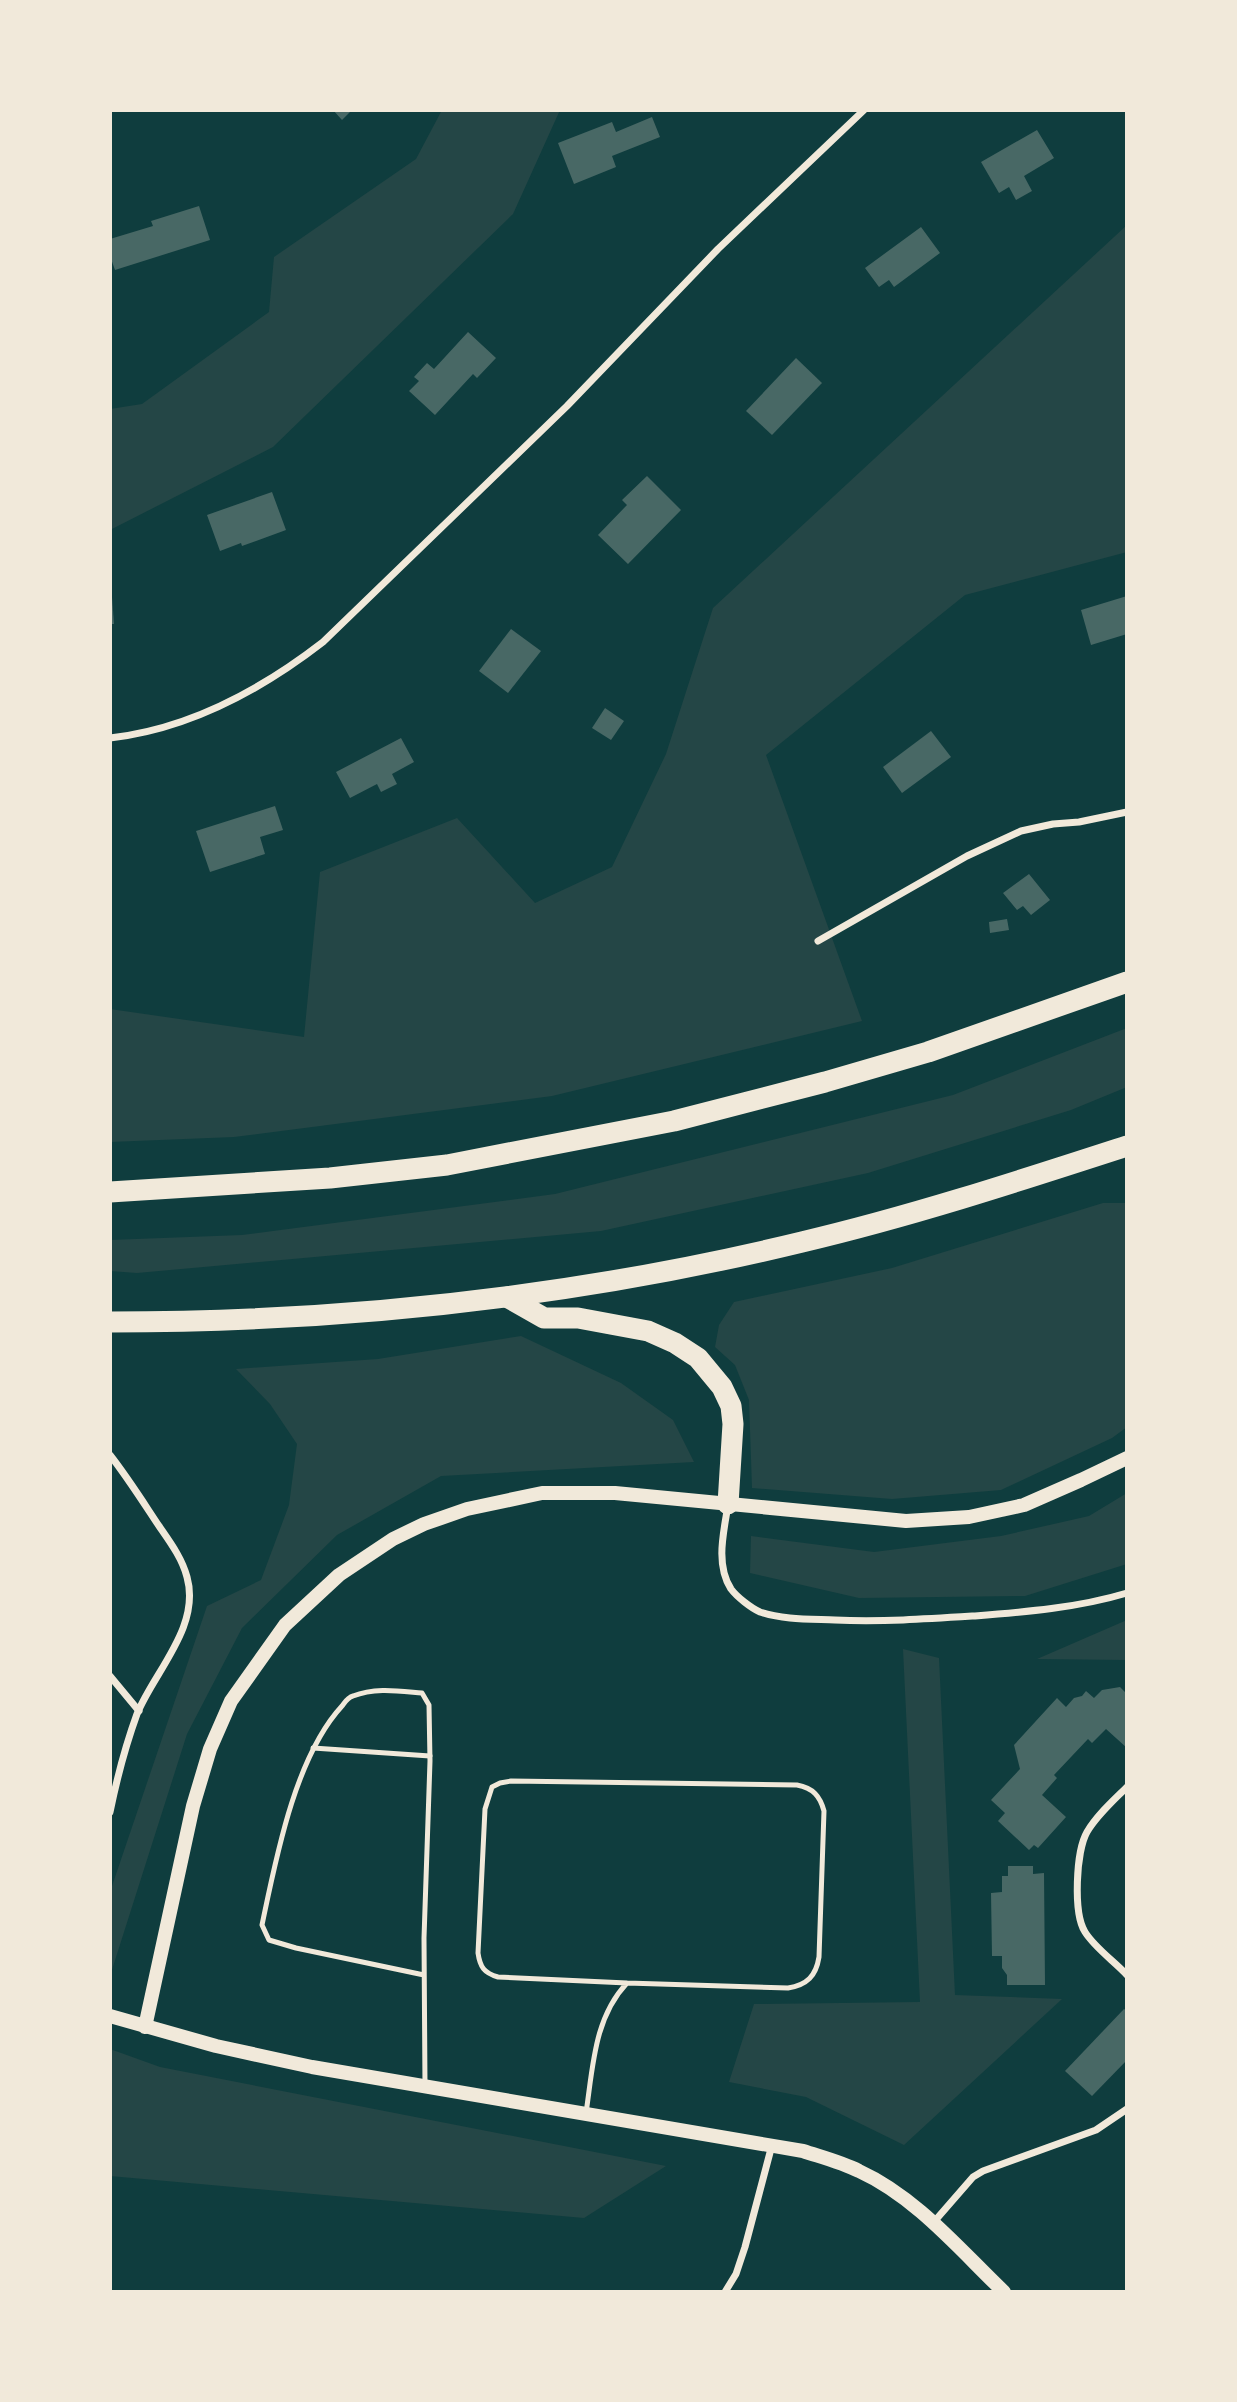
<svg xmlns="http://www.w3.org/2000/svg" width="1237" height="2402" font-family="Arial,sans-serif">
<style>
.green{fill:#244646}
.building{fill:#486865}
.lines{fill:none;stroke-linecap:round;stroke-linejoin:round}
.service{stroke:#f1e9da;stroke-width:5}
.minor{stroke:#f1e9da;stroke-width:7}
.secondary{stroke:#f1e9da;stroke-width:14}
.motorway{stroke:#f1e9da;stroke-width:21}
</style>
<rect width="100%" height="100%" fill="#0f3d3e"/>
<!-- green -->
<g class="green">
<path d="M442 110H560L513 214 273 447 110 530V409L142 404 269 312 274 257 416 159Z"/>
<path d="M1127 225V552L965 595 766 755 862 1021 552 1096 234 1137 110 1142V1009L304 1037 320 872 457 818 535 903 612 867 666 754 713 608Z"/>
<path d="M1127 1028V1087L1071 1110 868 1173 601 1231 137 1273 110 1271V1240L242 1235 555 1194 953 1095Z"/>
<path d="M1103 1203H1127V1427L1112 1438 1001 1490 892 1499 752 1488 749 1400 735 1365 715 1347 719 1325 734 1302 892 1268Z"/>
<path d="M521 1336 621 1383 673 1420 694 1462 441 1476 337 1535 242 1628 187 1734 110 1976V1892L207 1606 261 1580 289 1505 297 1444 270 1404 236 1369 378 1359Z"/>
<path d="M1127 1493V1564L1025 1596 859 1598 750 1573 751 1536 874 1552 1001 1536 1089 1516Z"/>
<path d="M1127 1620V1660L1037 1659Z"/>
<path d="M903 1649 939 1658 955 1995 1062 1999 904 2145 806 2097 729 2082 754 2004 920 2002Z"/>
<path d="M110 2049 160 2067 666 2166 584 2218 110 2176Z"/>
</g>
<!-- building -->
<g class="building">
<path d="M333 110H352L342 120Z"/>
<path d="M652 117 660 137 612 156 616 167 574 184 558 143 612 122 616 132Z"/>
<path d="M1037 130 1054 158 1024 176 1032 191 1016 200 1009 187 999 193 981 162Z"/>
<path d="M199 206 210 240 115 270 110 256V239L153 226 151 221Z"/>
<path d="M921 227 940 253 894 287 889 280 879 287 865 268Z"/>
<path d="M468 332 496 358 477 378 473 374 435 415 409 391 419 381 414 377 427 363 434 369Z"/>
<path d="M796 358 822 383 772 435 746 411Z"/>
<path d="M647 476 681 510 628 564 598 535 627 505 622 500Z"/>
<path d="M272 492 286 530 242 546 241 543 220 551 207 515Z"/>
<path d="M1127 596V634L1091 645 1081 610Z"/>
<path d="M110 597H112L114 624H110Z"/>
<path d="M511 629 541 651 508 693 479 671Z"/>
<path d="M605 708 624 721 611 740 592 728Z"/>
<path d="M931 731 951 757 902 793 883 767Z"/>
<path d="M401 738 414 762 392 774 397 784 381 792 377 784 350 798 336 772Z"/>
<path d="M275 806 283 830 260 837 265 854 210 872 196 831Z"/>
<path d="M1029 874 1050 900 1031 915 1023 906 1017 910 1003 893Z"/>
<path d="M1007 919 1009 930 990 933 989 922Z"/>
<path d="M1120 1687 1127 1694V1748L1106 1729 1092 1743 1088 1739 1054 1775 1057 1778 1042 1795 1066 1817 1038 1848 1034 1845 1029 1850 998 1821 1005 1813 991 1800 1020 1769 1014 1745 1057 1698 1066 1707 1074 1698 1082 1696 1086 1691 1094 1698 1102 1690Z"/>
<path d="M1008 1866H1033V1874L1044 1873 1045 1985H1007V1975L1002 1968V1956H992L991 1893 1002 1892V1876H1008Z"/>
<path d="M1124 2009 1127 2011V2060L1092 2096 1065 2071Z"/>
</g>
<g class="lines">
<!-- service -->
<g class="service">
<path d="M313 1748 430 1756"/>
<path d="M424 1975 296 1948 269 1940 262 1925C276 1858 295 1757 342 1706 345 1702 348 1697 353 1696 375 1687 399 1691 422 1693L429 1705 430 1761 424 1938 425 2086"/>
<path d="M586 2113C593 2067 594 2018 627 1983L788 1988C807 1985 816 1976 819 1957L824 1811C820 1796 813 1788 797 1785L511 1781 500 1783 492 1787 485 1809 478 1953C480 1967 484 1973 498 1977L627 1983"/>
</g>
<!-- minor -->
<g class="minor">
<path d="M110 738C189 729 261 690 323 642L567 406 718 249 864 110"/>
<path d="M818 941 967 856 1021 831 1053 824 1079 822 1127 812"/>
<path d="M110 1455C128 1478 143 1502 159 1526 170 1542 182 1558 187 1577 201 1627 154 1672 137 1714 125 1747 117 1778 110 1812"/>
<path d="M728 1505C724 1531 715 1564 731 1589 737 1597 751 1608 760 1612 783 1620 811 1619 835 1620 881 1622 927 1619 974 1616 1025 1612 1077 1608 1127 1593"/>
<path d="M110 1676 139 1711"/>
<path d="M1127 1787C1113 1801 1097 1815 1087 1832 1076 1851 1073 1913 1085 1932 1095 1948 1114 1961 1127 1975"/>
<path d="M933 2223 973 2177 983 2171 1096 2130 1127 2109"/>
<path d="M725 2292 736 2274 745 2247 772 2145"/>
</g>
<!-- secondary -->
<g class="secondary">
<path d="M110 2016 216 2046 312 2067 803 2151C821 2157 841 2162 859 2171 916 2197 960 2250 1004 2292"/>
<path d="M145 2027 193 1806 210 1749 231 1701 285 1625 339 1575 393 1539 424 1524 467 1509 542 1493H615L906 1521 969 1517 1024 1505 1081 1480 1127 1458"/>
</g>
<!-- motorway -->
<g class="motorway">
<path d="M110 1192 330 1178 447 1165 674 1121 825 1082 928 1052 1127 982"/>
<path d="M507 1297 544 1318H578L648 1331 675 1343 698 1358 722 1387 731 1406 733 1424 728 1504"/>
<path d="M110 1322C344 1322 575 1297 802 1242 912 1216 1019 1181 1127 1146"/>
</g>
</g>
<!-- border -->
<rect width="1237" height="2402" fill="none" stroke="#f1e9da" stroke-width="224"/>
</svg>
